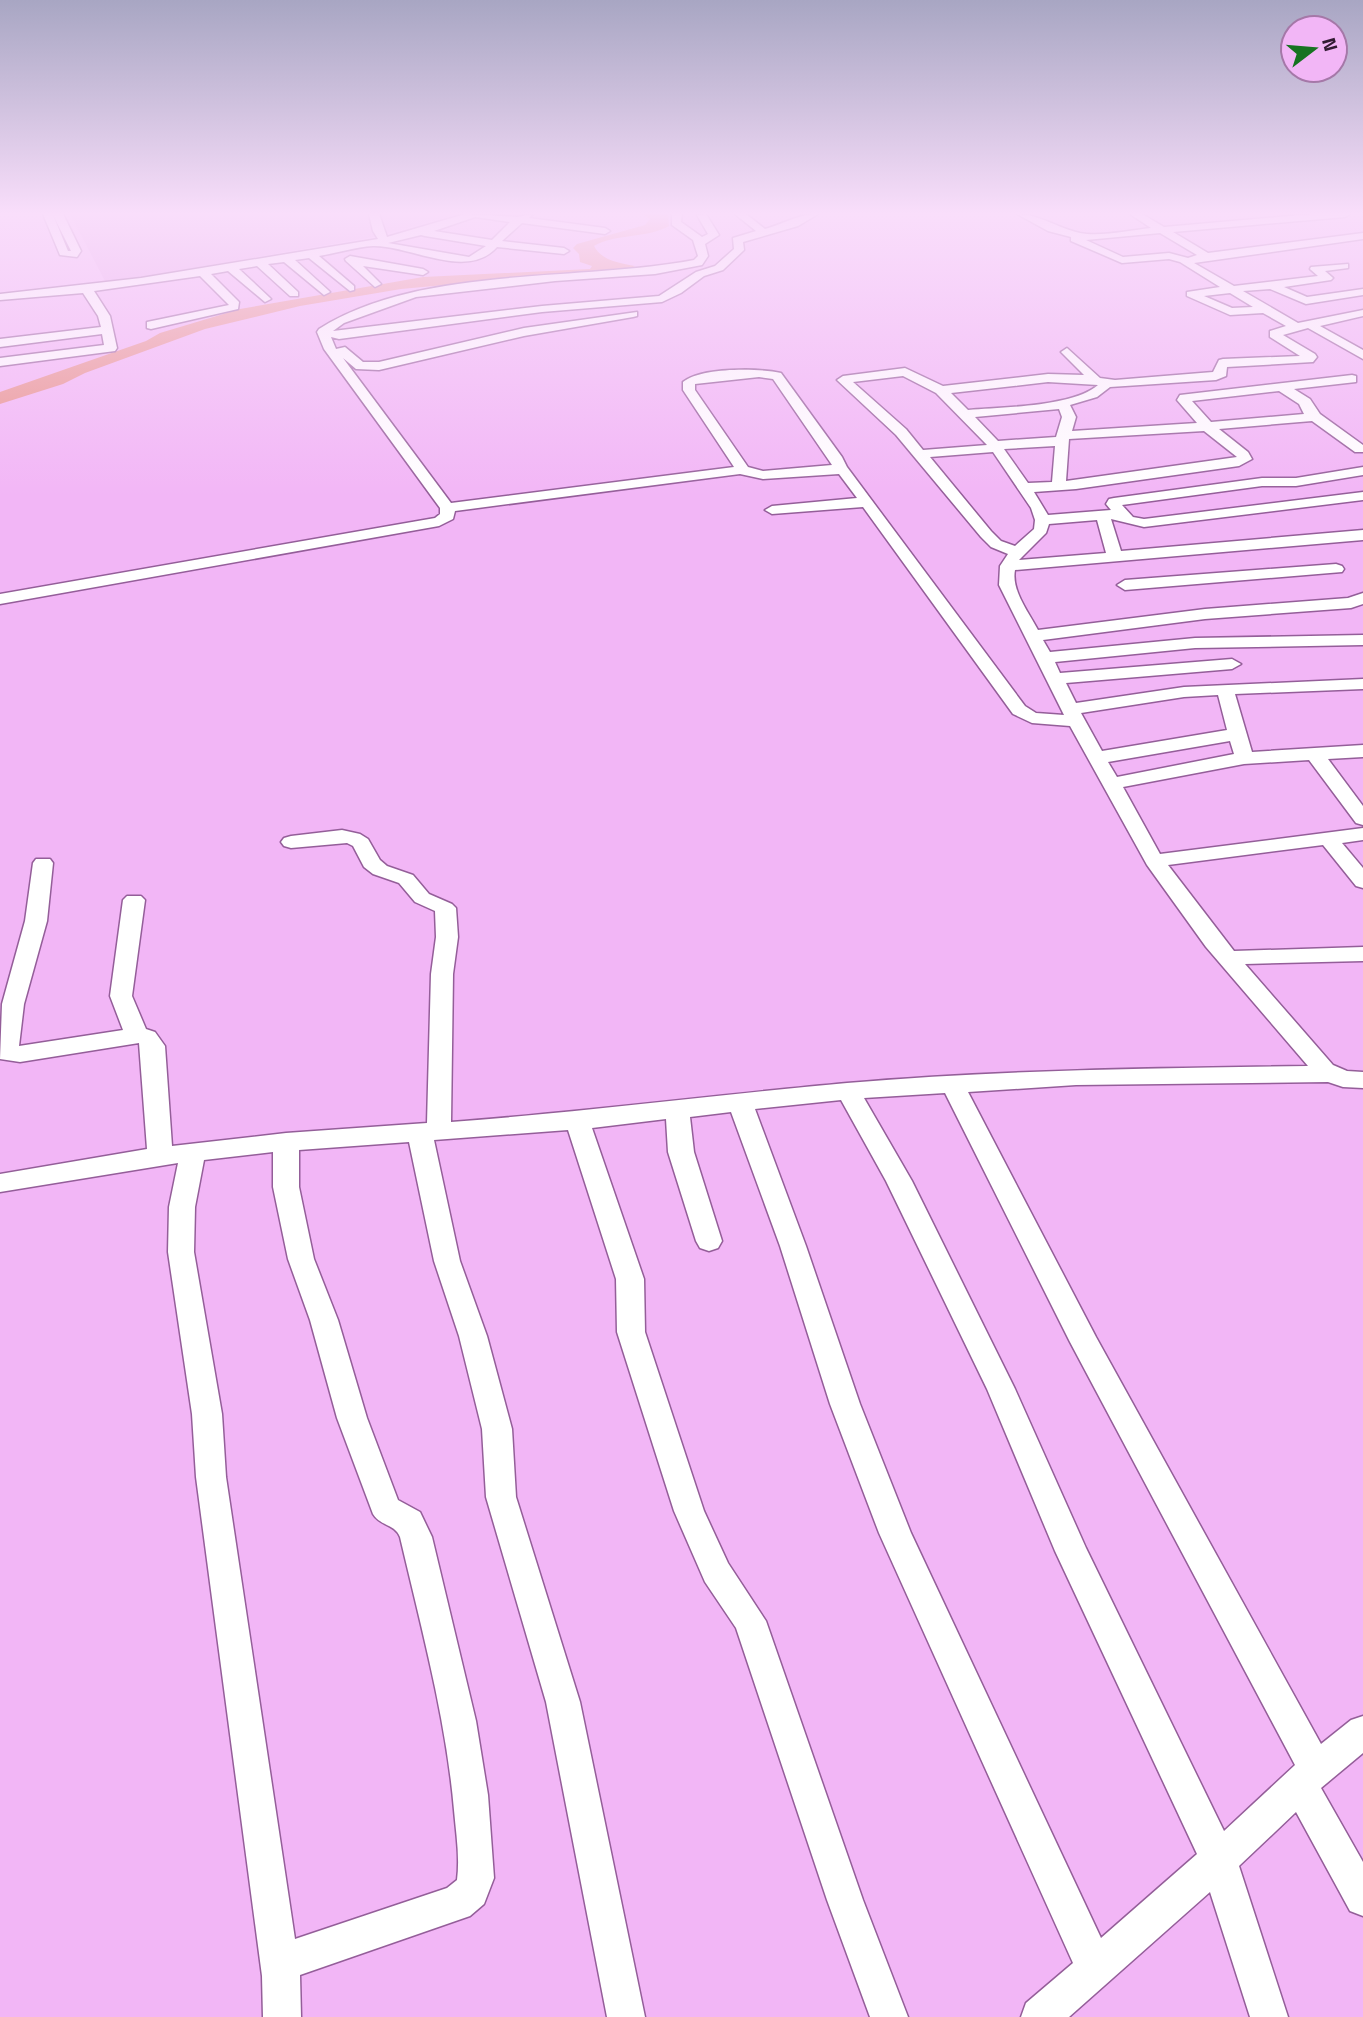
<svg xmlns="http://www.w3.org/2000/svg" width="1363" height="2017" font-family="'Titillium Web',sans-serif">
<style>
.built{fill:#e7a7eb}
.water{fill:#e8918b}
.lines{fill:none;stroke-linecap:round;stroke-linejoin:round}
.minor-casing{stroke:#945e99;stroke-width:3}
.minor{fill:#fff;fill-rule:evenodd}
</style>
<rect width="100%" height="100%" fill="#f2b6f6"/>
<!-- built -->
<path class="built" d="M70 214H458L373 237 106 283Z"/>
<!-- water -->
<path class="water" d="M642 214H668L669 226C646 239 616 233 594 246 602 261 620 263 635 266L631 268 401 289 300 306 205 329 85 373 63 384 0 404V392L146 341 160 333 240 309 423 277 590 269 592 266 580 262 579 254 573 248 577 244 645 225 650 219Z"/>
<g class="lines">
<defs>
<g id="minor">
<path d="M43 214H63L81 251 77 257 60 255ZM53 215 71 251H68Z"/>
<path d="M369 214H379L387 237 465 214 518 217 533 214 529 218 605 228 610 231 605 234 522 223 502 241 564 248 569 251 564 254 497 247C467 281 410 245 373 246 356 247 337 253 319 256L354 286V290L350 291 309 258 295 260 328 290 330 292 324 295 284 262 268 264 298 292V296H290L257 266 239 269 269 297 271 299 265 302 228 271 211 274 239 302 238 309 151 329 147 328V322L229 305 200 276 94 291 110 316 117 348 115 351 0 366V358L104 345 102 334 0 347V339L101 327 98 316 83 293 0 300V294L141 278 378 239 373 231ZM475 217 510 222 492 240 434 231ZM421 235 425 236 486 246 469 257 388 243Z"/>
<path d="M672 214H682L681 222 702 237 708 234 697 215 706 214 719 235 705 244 708 256 702 265 655 274 555 281 416 297 344 323 333 331 542 306 659 296 696 272 715 266 734 249 733 238 756 231 735 214H746L765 229C783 224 801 213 818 214L798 226 743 242 744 250 723 270 704 276 681 293 662 302 542 312 339 339 331 337 336 349 345 347 363 362H379L524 328 637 312V316L633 317 524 336 379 370 356 369 343 358 451 503 734 467 683 390V382C701 367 759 368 781 373L842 457 847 467 1025 706 1036 713 1064 715 999 585 1000 566 1008 554 991 547 981 537 896 435 837 380 843 376 905 368 943 386 1048 374 1084 375 1061 352 1067 348 1100 378 1115 380 1213 372 1219 360 1223 359 1300 356 1270 337V331L1286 326 1263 313 1230 315 1187 296V292L1220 287 1180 262 1169 259 1122 263 1071 241V237L1048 231 1017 214C1038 214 1058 228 1080 233 1101 237 1130 230 1151 228L1130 214H1142L1164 227 1313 214H1350L1345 217 1173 232 1208 253 1363 233V239L1194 263 1234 286 1318 276 1310 269 1311 267 1348 264V268L1325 271 1333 278 1331 280 1284 287 1307 297 1363 289V295L1306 304 1270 289 1243 291 1298 323 1363 310V316L1320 326 1363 350V359L1308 328 1283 335 1315 354 1317 357 1313 362 1227 367 1226 376 1216 380 1110 387 1097 397 1070 405 1076 417 1072 431 1197 423 1177 400 1180 395 1352 375 1356 376V382L1294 389 1310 399 1320 414 1363 445V452H1355L1312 421 1219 429 1248 452 1252 459 1239 466 1076 489 1034 492 1048 515 1111 510 1106 504 1109 499 1114 498 1262 478H1296L1363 467V475L1296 486H1262L1122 505 1133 517 1144 519 1363 492V500L1144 527 1111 519 1121 551 1363 530V540L1015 570C1011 590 1029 613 1038 630L1205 609 1348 598 1363 593V604L1351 608 1205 619 1043 640 1050 652 1195 638 1363 635V645L1195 648 1055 662 1060 673 1232 659 1241 664 1232 669 1066 683 1076 703 1184 687 1363 679V689L1235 694 1252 752 1363 745V757L1328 759 1363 806V825L1356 823 1309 760 1244 764 1123 787 1160 854 1363 828V840L1342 843 1363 868V888L1356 886 1323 845 1168 865 1234 951 1363 947V961L1245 964 1333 1065 1347 1071 1363 1072V1088L1343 1087 1328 1082 1076 1085 968 1092 1096 1337 1321 1744 1351 1720 1363 1716V1753L1321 1788 1363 1862V1916L1350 1911 1296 1812 1239 1866 1288 2017H1250L1210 1892 1069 2017H1021L1026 2003 1073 1963 879 1533 830 1404 780 1246 731 1112 690 1117 694 1152 722 1241 718 1248 709 1251 700 1248 696 1241 668 1152 666 1119 592 1128 644 1279 645 1332 704 1511 728 1563 766 1621 863 1900 908 2017H870L827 1900 736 1628 705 1582 674 1511 617 1332 616 1279 568 1130 434 1140 460 1261 487 1336 512 1429 516 1497 580 1702 645 2017H607L546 1702 486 1497 482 1429 459 1336 434 1261 409 1142 299 1150V1187L314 1259 338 1320 367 1418 398 1500 420 1512 432 1537 476 1721 488 1795 494 1878 484 1904 470 1916 300 1975 301 2017H263L262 1976 196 1477 192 1414 168 1252 169 1207 178 1163 0 1192V1174L147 1149 139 1043 20 1062 0 1059 2 1004 25 921 33 863 36 859H50L53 863 47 921 24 1004 19 1046 123 1030 110 996 123 900 127 896H141L145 900 132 996 146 1029 155 1032 165 1046 172 1146 286 1133 427 1123 431 974 436 937 435 911 415 902 399 883 373 874 364 867 353 846 347 843 291 848 284 846 281 842 284 838 291 836 342 830 360 834 368 839 380 860 387 866 413 875 429 894 452 904 456 908 458 937 453 974 451 1122C584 1112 715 1095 847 1083 1000 1070 1154 1068 1308 1066L1206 947 1147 865 1070 726 1032 723 1013 714 863 507 772 514 765 510 772 506 857 498 839 474 763 479 740 474 455 511 453 519 439 526 0 604V594L435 518 440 514V508L324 349 317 332 319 329C419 265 579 282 694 260L698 256 693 240 672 225ZM1160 233 1197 255 1188 258 1169 253 1123 257 1086 240ZM1230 293 1253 307 1232 308 1204 296ZM903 376 936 393 987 445 923 450 906 429 853 382ZM759 377 773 379 832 465 763 471 748 467 695 390V384ZM1048 382 1098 385C1073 407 1002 407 968 410L951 393ZM1279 391 1299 404 1304 414 1211 422 1192 401ZM1059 409 1062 417 1056 437 998 441 975 417ZM1204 431 1237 457 1066 481 1069 439ZM1055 446 1052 482 1028 483 1004 449ZM993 452 1031 508 1035 520 1034 529 1015 546 1001 541 991 531 930 457ZM1097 520 1106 553 1019 560 1046 533 1049 524ZM1218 695 1227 730 1102 751 1081 713 1184 697ZM1230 741 1234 754 1117 777 1108 762ZM945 1093 1070 1342 1295 1765 1224 1831 1086 1548 1015 1389 912 1181 864 1098ZM841 1100 886 1181 987 1389 1055 1551 1197 1854 1101 1938 911 1533 860 1404 806 1246 755 1109ZM273 1152V1187L288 1259 310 1320 337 1418 373 1514C380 1526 395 1524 400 1537 421 1627 446 1718 454 1810 456 1833 460 1857 457 1880L447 1888 295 1939 226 1477 222 1414 194 1252 195 1207 204 1160Z"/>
<path d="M350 256 423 269 428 272 423 275 363 266 381 284 375 287 346 261 345 259Z"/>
<path d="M1336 564 1342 566 1344 569 1342 572 1125 590 1117 585 1125 580Z"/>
</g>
</defs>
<!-- minor casing -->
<use href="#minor" class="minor-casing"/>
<!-- minor -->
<use href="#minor" class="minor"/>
</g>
<!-- sky -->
<linearGradient id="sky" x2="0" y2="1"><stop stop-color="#a8a6c3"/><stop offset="0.43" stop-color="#f9defb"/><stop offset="1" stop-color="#f9defb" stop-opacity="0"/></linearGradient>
<rect width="1363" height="496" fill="url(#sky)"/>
<!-- north arrow -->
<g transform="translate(1314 49) rotate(74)"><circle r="33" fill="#f2b6f6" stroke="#a578a8" stroke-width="2"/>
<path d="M0-5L12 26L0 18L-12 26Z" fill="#177321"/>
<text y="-10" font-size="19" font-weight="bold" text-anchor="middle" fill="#311a32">N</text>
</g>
</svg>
